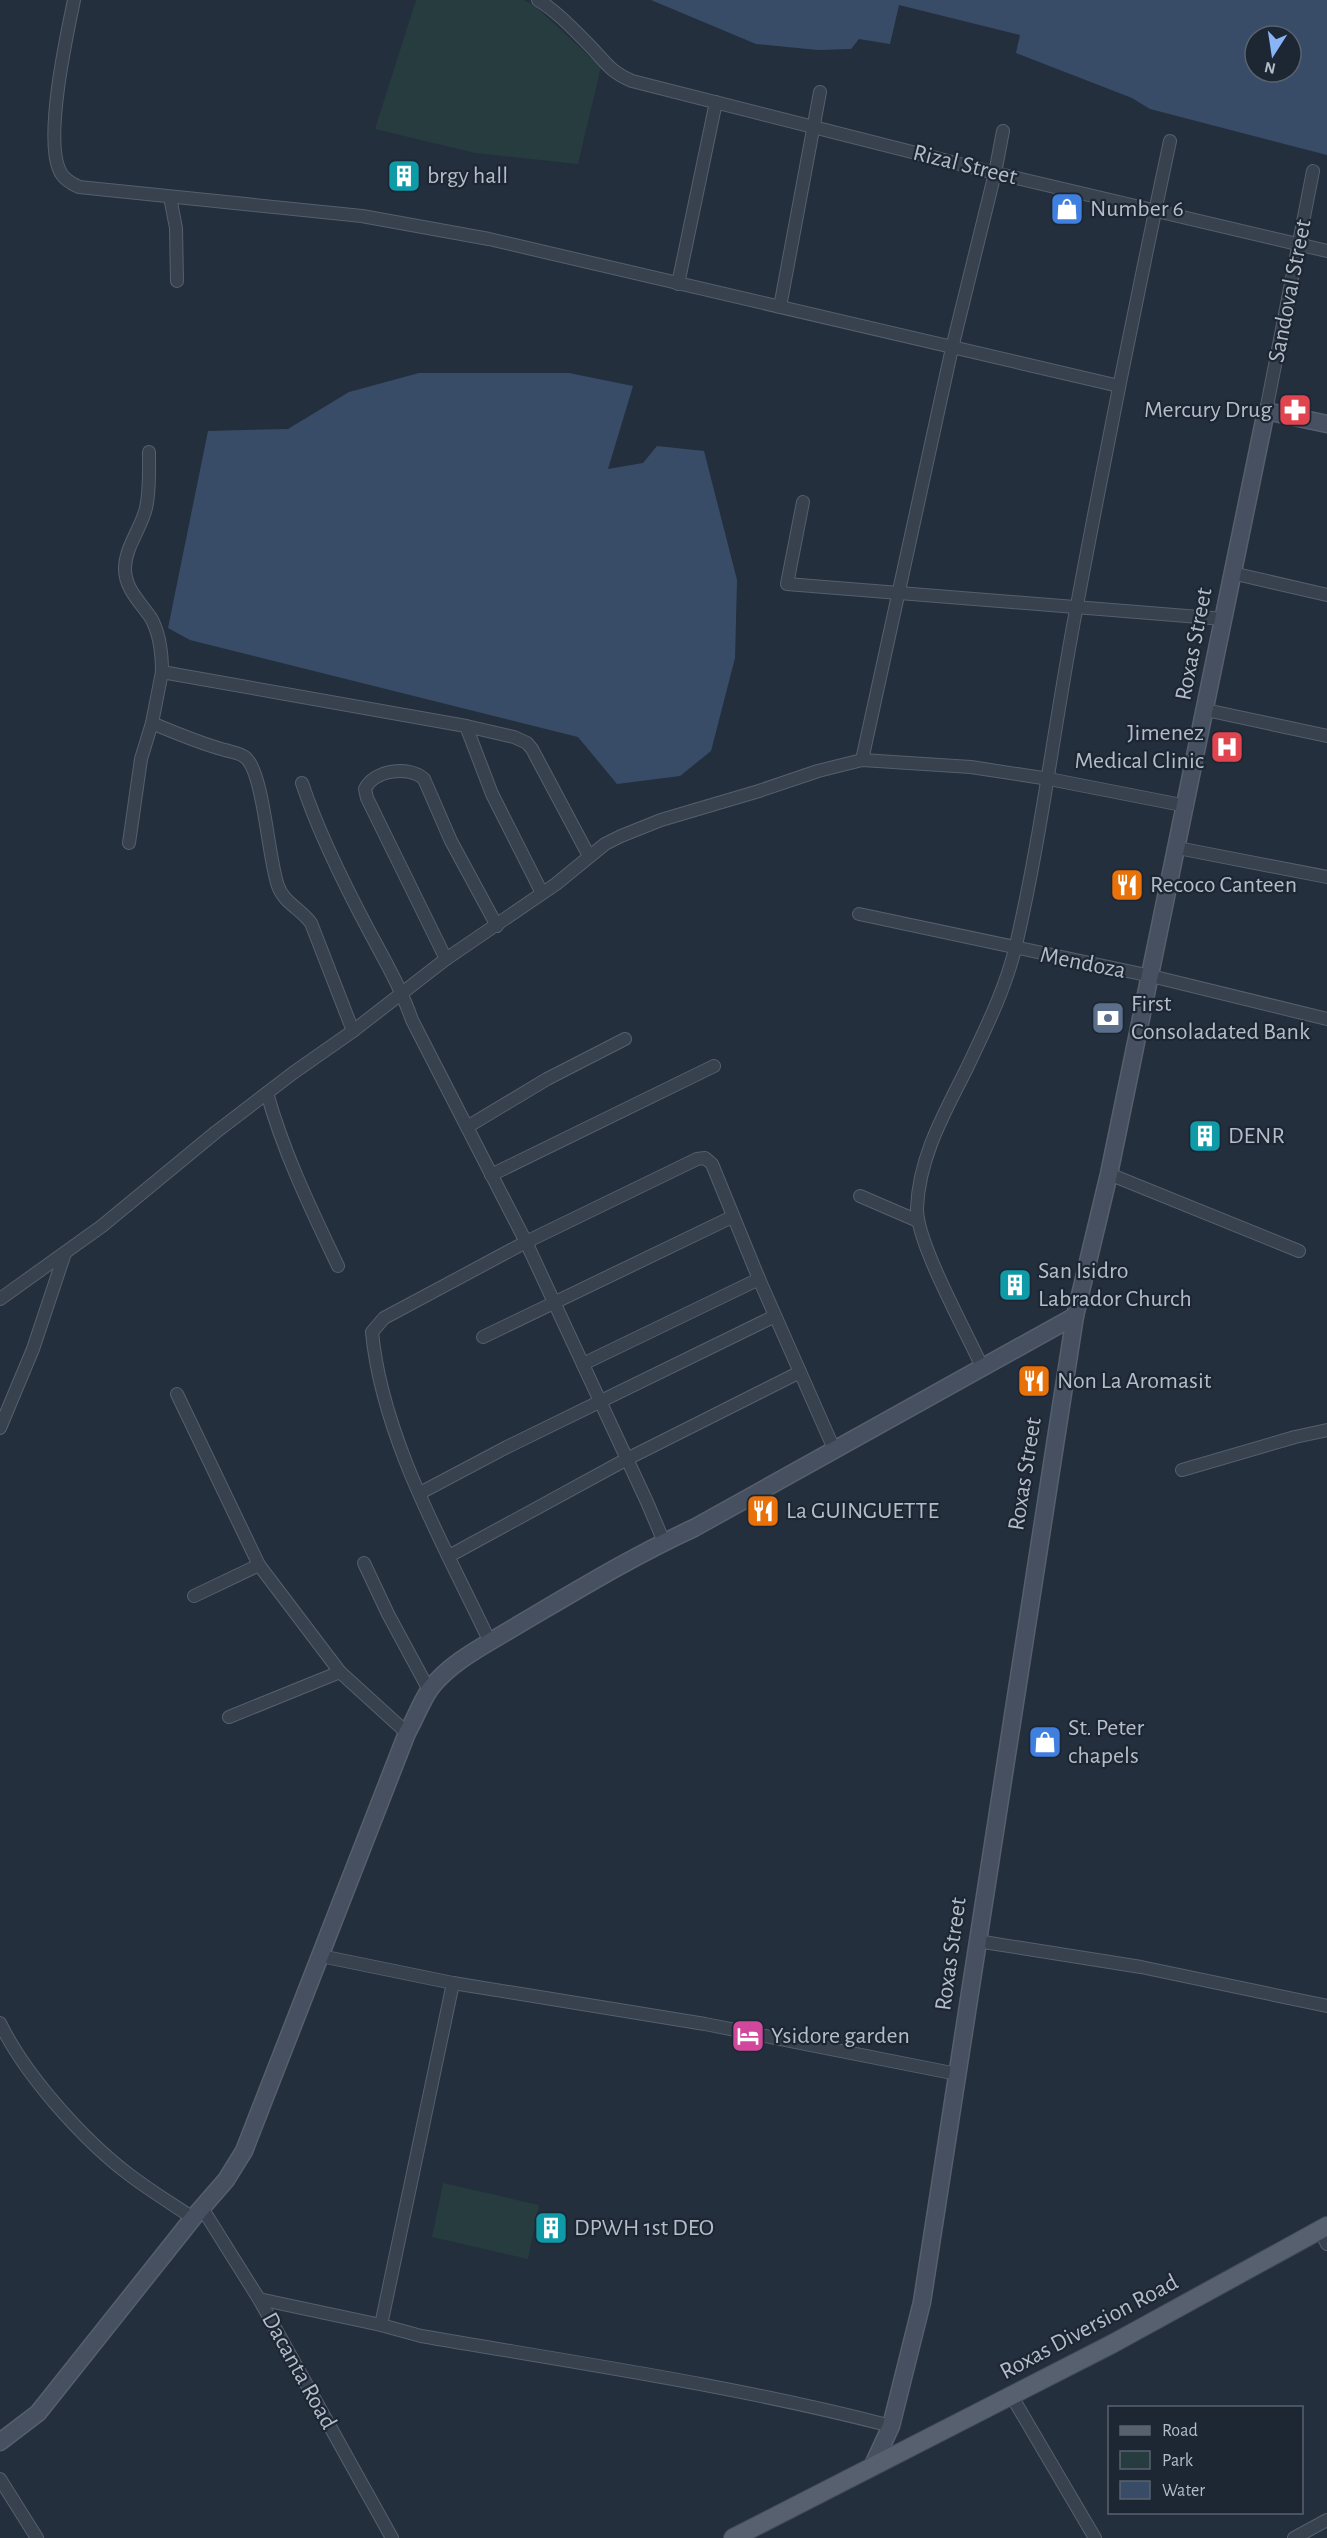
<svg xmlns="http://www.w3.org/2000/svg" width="1327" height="2538" font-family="'Alegreya Sans',sans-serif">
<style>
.green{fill:#263c3f}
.water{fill:#394c67;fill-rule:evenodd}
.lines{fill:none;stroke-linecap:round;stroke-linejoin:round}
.street-casing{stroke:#565f6c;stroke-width:14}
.secondary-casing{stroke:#565f6c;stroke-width:19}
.primary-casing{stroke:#414a57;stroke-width:20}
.street{stroke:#38414e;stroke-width:12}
.secondary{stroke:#465061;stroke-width:16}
.primary{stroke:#56606e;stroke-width:18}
.labels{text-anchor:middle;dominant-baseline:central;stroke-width:4.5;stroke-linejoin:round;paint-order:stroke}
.street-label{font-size:24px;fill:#b4bcc9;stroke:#1d2633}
.poi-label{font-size:24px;fill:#b4bcc9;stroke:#1d2633;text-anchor:start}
</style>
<rect width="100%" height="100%" fill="#242f3e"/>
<!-- green -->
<g class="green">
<path d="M416 0H523L534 5 601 67 578 164 475 153 375 129Z"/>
<path d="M443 2183 539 2205 528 2259 432 2237Z"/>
</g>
<!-- water -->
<g class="water">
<path d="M651 0H1327V155L1150 109 1132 98 1016 53 1020 35 899 5 890 44 859 39 851 49 818 50 756 44ZM1255 36H1291V72H1255Z"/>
<path d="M419 373H569L633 386 608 469 643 463 657 446 704 451 737 580 735 658 711 751 680 776 617 784 578 737 190 640 168 628 208 431 288 429 349 392Z"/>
</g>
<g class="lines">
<defs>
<g id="street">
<path d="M74 0C66 38 45 136 59 169 62 178 70 183 79 187L362 216 489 239 1119 386"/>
<path d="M538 0C558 12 576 32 592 48 607 64 611 72 632 81L995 173 1327 251"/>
<path d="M170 197 176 228 177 281"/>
<path d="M678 284 716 102"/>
<path d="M780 307 820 92"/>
<path d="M1266 411 1313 171"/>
<path d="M149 452C149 470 150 490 146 508 141 529 125 547 125 569 125 589 141 603 151 618 160 634 162 654 162 672"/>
<path d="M803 502 787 584 1224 619"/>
<path d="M1232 573 1327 595"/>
<path d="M1206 710 1327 736"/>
<path d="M466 726 492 794 542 893"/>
<path d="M862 760 952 348 995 173 1003 131"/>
<path d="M302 783C319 834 343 882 368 929 384 959 401 988 412 1020L526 1242 647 1502 664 1542"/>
<path d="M129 843 141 759 152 723"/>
<path d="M1178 848 1327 877"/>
<path d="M859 914 1151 976 1327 1019"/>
<path d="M446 959 367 798 365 789C374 770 409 765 424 779L451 841 497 926"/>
<path d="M353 1031 311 923C301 909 284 903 278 886 268 858 264 775 246 758 241 753 231 752 225 750 199 743 176 733 152 723L162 672 466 726 514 737 527 743 532 749 589 856"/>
<path d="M267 1093C284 1154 311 1209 338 1266"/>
<path d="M467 1127 547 1079 625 1039"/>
<path d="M1109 1174 1299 1251"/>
<path d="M491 1175 714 1066"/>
<path d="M860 1196 918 1221"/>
<path d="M0 1299 102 1226 216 1132 293 1073 353 1031 446 959 556 884 605 844 621 836 661 820 759 791 818 771 862 760 971 767 1049 779 1187 806"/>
<path d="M483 1337 732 1217"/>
<path d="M583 1364 759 1279"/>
<path d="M982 1367C966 1331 916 1242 917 1208 919 1157 944 1114 966 1070 985 1030 1006 988 1016 945 1042 833 1055 719 1077 605 1106 450 1137 295 1170 141"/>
<path d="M177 1394 259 1565 340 1672 407 1733"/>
<path d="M0 1428 33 1349 65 1253"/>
<path d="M1182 1470 1295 1437 1327 1430"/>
<path d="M420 1493 507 1447 775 1316"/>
<path d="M449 1556 627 1459 800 1372"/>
<path d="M364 1563 388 1614 429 1690"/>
<path d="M194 1596 259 1565"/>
<path d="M490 1642C445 1547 382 1438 372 1332L384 1318 526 1242 697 1159 705 1158 712 1164 759 1279 834 1449"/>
<path d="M229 1717 340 1672"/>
<path d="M977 1941 1141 1967 1327 2006"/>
<path d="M321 1956 453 1983 705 2024 957 2074"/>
<path d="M0 2023C25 2075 84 2141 131 2176 151 2191 172 2204 193 2218"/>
<path d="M202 2208 259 2299 392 2538"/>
<path d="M1320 2230 1327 2244"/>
<path d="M259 2299 381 2325 421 2336C578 2363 737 2386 891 2426"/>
<path d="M381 2325 453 1983"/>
<path d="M1011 2395 1095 2538"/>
<path d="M0 2479 37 2538"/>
<path d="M1294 2538 1327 2520"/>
</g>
<g id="secondary">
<path d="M0 2442 38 2413 193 2218 226 2180 244 2151 407 1733C415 1719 421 1702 430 1689 451 1661 489 1643 518 1625 576 1591 633 1556 694 1528L1075 1316"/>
<path d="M872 2467 891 2426 922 2302 1075 1316 1109 1174 1266 411 1327 424"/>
</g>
<path id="primary" d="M733 2538 1112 2344 1327 2226"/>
</defs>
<!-- street casing -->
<use href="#street" class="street-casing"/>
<!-- secondary casing -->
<use href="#secondary" class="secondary-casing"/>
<!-- primary casing -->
<use href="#primary" class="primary-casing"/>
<!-- street -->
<use href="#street" class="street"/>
<!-- secondary -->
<use href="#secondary" class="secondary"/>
<!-- primary -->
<use href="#primary" class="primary"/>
</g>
<!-- icons -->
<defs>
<symbol id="building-square" viewBox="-11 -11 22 22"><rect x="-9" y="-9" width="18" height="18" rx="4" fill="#0f9aa8" stroke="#1d2633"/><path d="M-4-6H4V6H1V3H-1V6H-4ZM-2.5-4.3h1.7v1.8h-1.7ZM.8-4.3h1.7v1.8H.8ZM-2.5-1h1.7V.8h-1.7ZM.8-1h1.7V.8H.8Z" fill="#fff"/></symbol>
<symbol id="shop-square" viewBox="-11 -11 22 22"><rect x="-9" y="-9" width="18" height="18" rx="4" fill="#3f7fe0" stroke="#1d2633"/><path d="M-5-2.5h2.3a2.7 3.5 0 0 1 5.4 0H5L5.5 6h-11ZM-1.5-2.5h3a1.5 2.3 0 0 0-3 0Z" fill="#fff"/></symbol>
<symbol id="pharmacy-square" viewBox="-11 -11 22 22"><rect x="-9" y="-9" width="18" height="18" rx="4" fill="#e0444e" stroke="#1d2633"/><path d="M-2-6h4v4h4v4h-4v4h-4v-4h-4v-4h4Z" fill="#fff"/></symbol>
<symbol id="hospital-square" viewBox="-11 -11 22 22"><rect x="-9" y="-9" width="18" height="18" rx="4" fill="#e0444e" stroke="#1d2633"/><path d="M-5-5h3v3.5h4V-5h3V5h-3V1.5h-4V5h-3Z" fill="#fff"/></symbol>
<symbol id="restaurant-square" viewBox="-11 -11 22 22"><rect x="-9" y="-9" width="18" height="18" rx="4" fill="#e8710a" stroke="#1d2633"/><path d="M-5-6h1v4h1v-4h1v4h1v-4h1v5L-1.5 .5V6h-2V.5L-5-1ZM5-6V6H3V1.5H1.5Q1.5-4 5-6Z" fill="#fff"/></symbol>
<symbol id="bank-square" viewBox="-11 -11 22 22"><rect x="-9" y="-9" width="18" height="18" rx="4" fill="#5c6f8a" stroke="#1d2633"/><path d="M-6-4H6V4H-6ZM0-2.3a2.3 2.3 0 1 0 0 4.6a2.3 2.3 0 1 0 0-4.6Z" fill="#fff"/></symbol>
<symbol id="hotel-square" viewBox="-11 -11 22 22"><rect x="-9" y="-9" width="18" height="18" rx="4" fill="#d1479c" stroke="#1d2633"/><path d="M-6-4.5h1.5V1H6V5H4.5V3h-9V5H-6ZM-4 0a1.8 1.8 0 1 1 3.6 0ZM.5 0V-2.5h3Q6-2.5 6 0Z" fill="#fff"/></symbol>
</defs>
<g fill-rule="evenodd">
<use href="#building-square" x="385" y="157" width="38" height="38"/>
<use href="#shop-square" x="1048" y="190" width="38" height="38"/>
<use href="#pharmacy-square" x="1276" y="391" width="38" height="38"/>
<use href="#hospital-square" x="1208" y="728" width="38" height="38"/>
<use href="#restaurant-square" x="1108" y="866" width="38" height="38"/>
<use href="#bank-square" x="1089" y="999" width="38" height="38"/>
<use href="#building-square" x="1186" y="1117" width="38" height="38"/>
<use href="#building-square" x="996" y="1266" width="38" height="38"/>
<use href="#restaurant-square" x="1015" y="1362" width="38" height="38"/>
<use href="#restaurant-square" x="744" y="1492" width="38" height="38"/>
<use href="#shop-square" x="1026" y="1723" width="38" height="38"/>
<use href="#hotel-square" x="729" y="2017" width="38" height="38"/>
<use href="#building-square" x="532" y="2209" width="38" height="38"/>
</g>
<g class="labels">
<!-- street labels -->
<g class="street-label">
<text transform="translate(965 165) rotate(14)">Rizal Street</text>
<text transform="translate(1290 291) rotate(-79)">Sandoval Street</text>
<text transform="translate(1194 644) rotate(-79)">Roxas Street</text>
<text transform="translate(1083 963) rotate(11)">Mendoza</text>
<text transform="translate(1025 1474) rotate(-81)">Roxas Street</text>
<text transform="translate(951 1954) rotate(-82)">Roxas Street</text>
<text transform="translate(1089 2327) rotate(-28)">Roxas Diversion Road</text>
<text transform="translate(299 2371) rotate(61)">Dacanta Road</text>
</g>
<!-- poi labels -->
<g class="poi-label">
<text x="427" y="176">brgy hall</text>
<text x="1090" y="209">Number 6</text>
<text x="1272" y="410" text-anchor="end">Mercury Drug</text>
<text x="1204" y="733" text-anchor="end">Jimenez<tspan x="1204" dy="28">Medical Clinic</tspan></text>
<text x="1150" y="885">Recoco Canteen</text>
<text x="1131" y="1004">First<tspan x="1131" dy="28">Consoladated Bank</tspan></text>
<text x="1228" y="1136">DENR</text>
<text x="1038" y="1271">San Isidro<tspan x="1038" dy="28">Labrador Church</tspan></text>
<text x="1057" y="1381">Non La Aromasit</text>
<text x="786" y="1511">La GUINGUETTE</text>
<text x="1068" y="1728">St. Peter<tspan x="1068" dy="28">chapels</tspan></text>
<text x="771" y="2036">Ysidore garden</text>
<text x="574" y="2228">DPWH 1st DEO</text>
</g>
</g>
<!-- legend -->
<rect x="1108" y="2406" width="195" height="108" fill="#1d2633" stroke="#59626f" stroke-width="1.5"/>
<rect x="1120" y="2426" width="30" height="9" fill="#56606e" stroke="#59626f" stroke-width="1.5"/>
<text x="1162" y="2436" font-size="18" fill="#b4bcc9">Road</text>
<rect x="1120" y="2451" width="30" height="18" fill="#263c3f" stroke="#59626f" stroke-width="1.5"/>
<text x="1162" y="2466" font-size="18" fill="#b4bcc9">Park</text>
<rect x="1120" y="2481" width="30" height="18" fill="#394c67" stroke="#59626f" stroke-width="1.5"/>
<text x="1162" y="2496" font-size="18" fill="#b4bcc9">Water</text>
<!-- north arrow -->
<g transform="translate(1273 54) rotate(192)"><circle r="28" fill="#1d2633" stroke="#59626f" stroke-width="1.5"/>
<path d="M0-4.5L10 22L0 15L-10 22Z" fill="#8ab4f8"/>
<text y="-9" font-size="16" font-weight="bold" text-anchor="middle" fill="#b4bcc9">N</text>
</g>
</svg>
